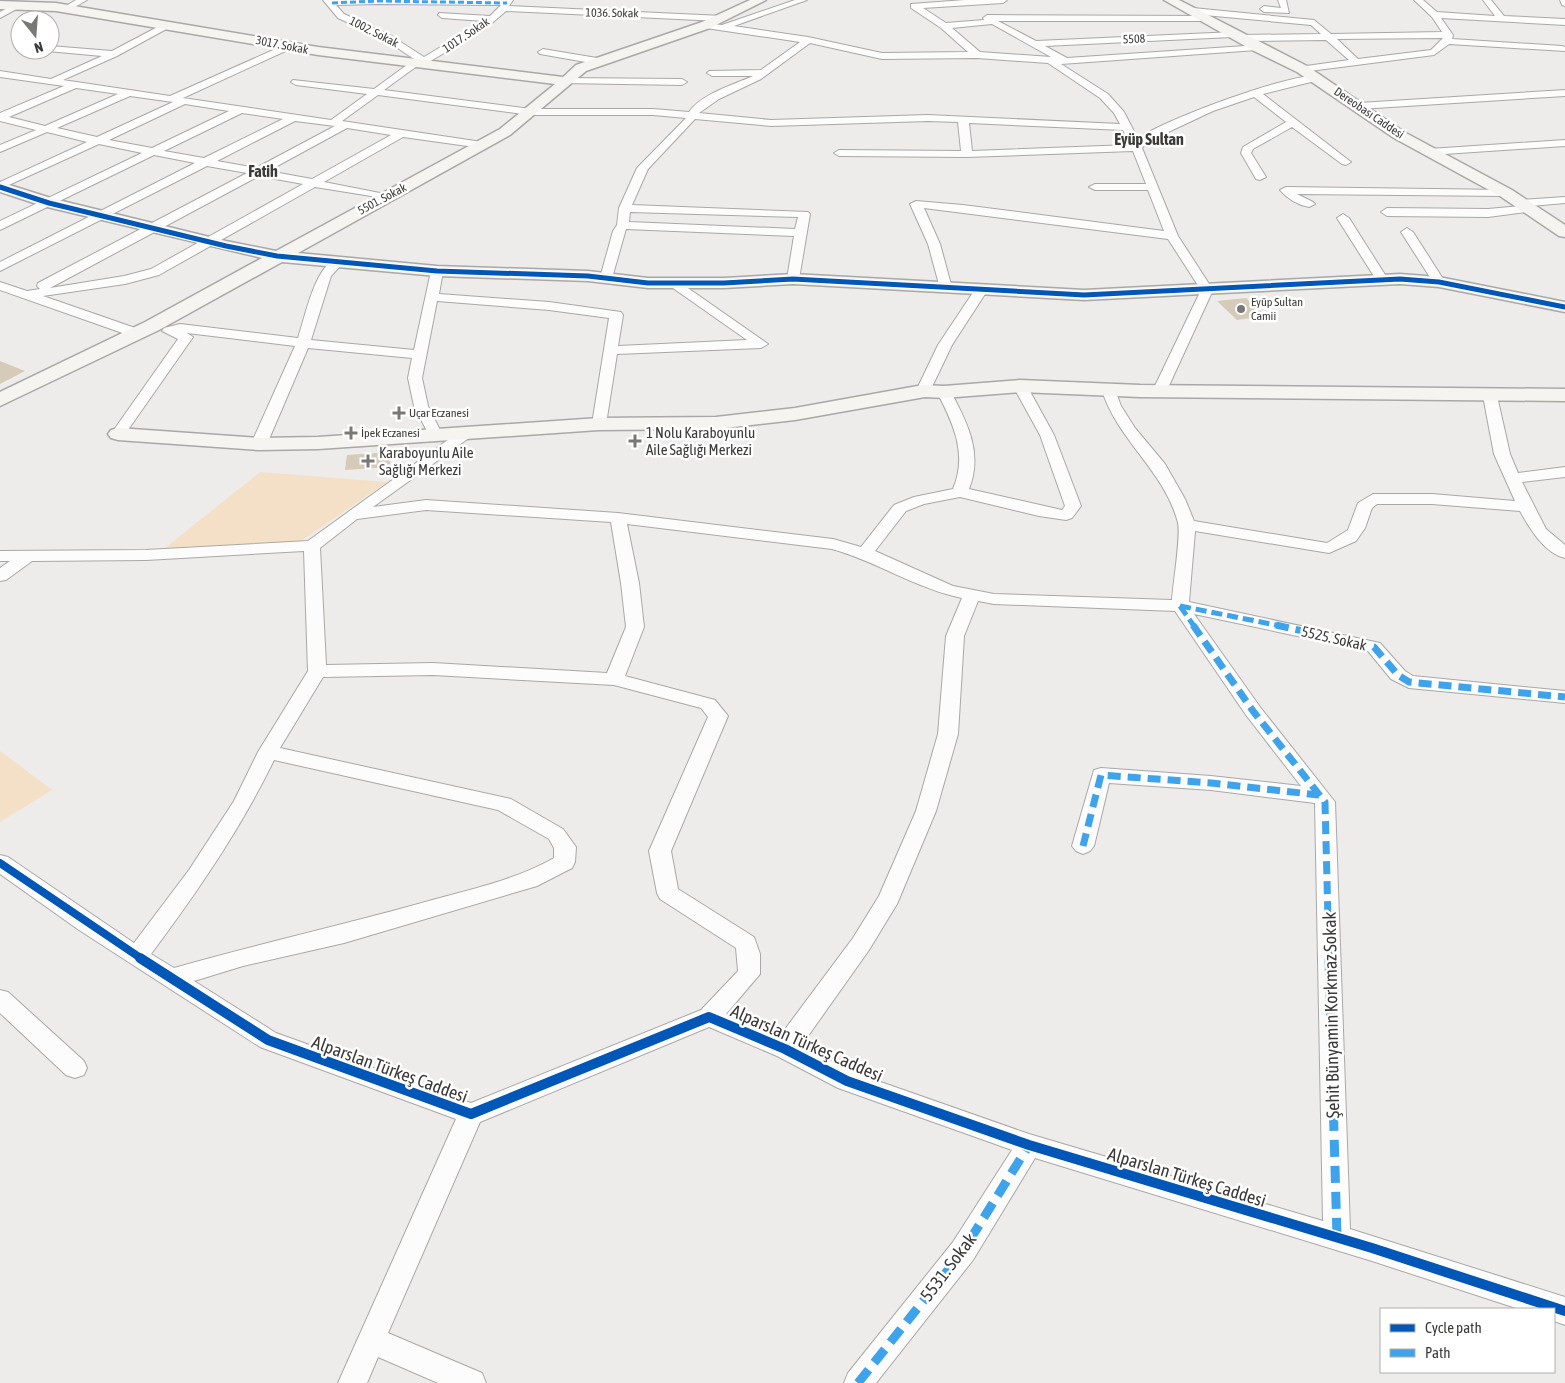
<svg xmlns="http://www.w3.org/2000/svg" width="1565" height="1383" font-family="'Asap Condensed',sans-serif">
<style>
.green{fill:#f4e0c7}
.building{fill:#d6cab8}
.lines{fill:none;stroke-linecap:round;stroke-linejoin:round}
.street-casing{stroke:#aaa8a7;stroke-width:2}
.secondary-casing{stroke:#aaa8a7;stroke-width:3}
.street{fill:#fcfcfc;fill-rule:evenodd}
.secondary{fill:#f6f4f0;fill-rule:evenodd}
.quiet-far3{stroke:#3fa3ec;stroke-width:3;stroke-dasharray:6 3;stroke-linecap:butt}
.quiet-far2{stroke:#3fa3ec;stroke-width:5;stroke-dasharray:11 5;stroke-linecap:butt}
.quiet-far1{stroke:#3fa3ec;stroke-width:7;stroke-dasharray:13 7;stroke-linecap:butt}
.quiet{stroke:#3fa3ec;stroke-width:9;stroke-dasharray:17 9;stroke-linecap:butt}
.cycleway-far2-casing{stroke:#fff;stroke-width:7}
.cycleway-far1-casing{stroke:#fff;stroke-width:11}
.cycleway-casing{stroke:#fff;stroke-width:13}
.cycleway-far2{stroke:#0057b8;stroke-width:5}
.cycleway-far1{stroke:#0057b8;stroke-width:8}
.cycleway{stroke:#0057b8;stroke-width:10}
.poi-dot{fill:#7a7877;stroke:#fff;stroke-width:2}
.labels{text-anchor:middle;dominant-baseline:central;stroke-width:5;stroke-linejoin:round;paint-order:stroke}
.far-street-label{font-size:12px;fill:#3b3a39;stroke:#fff}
.far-poi-label{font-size:12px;fill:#3b3a39;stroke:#fff;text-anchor:start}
.poi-label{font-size:15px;fill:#3b3a39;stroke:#fff;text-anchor:start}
.street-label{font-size:15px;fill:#3b3a39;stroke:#fff}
.far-district-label{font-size:16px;font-weight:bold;fill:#3b3a39;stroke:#fff}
.near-street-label{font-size:18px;fill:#3b3a39;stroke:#fff}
</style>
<rect width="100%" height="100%" fill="#eeecea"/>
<!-- green -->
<g class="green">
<path d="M260 472 387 482 301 541 165 548Z"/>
<path d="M0 751 52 790 0 822Z"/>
</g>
<!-- building -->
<g class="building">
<path d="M1246 298 1266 316 1237 320 1217 301Z"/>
<path d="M0 361 25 371 0 384Z"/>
<path d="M391 452 390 467 345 470 347 455Z"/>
</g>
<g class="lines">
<defs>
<g id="street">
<path d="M76 0H87L68 11 61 9Z"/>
<path d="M323 0H513L509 6 723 16 724 18 720 21 506 11 485 29 422 66H417L384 90 531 109H653L689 112C701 94 733 85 753 76H712L707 73 709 71 761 70 800 42 706 28 703 27V23L722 25 795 0H807L734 26 808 37 882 53 968 52 941 28 911 8V4L965 0H1007L1003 3 923 8 946 23 984 20 983 18 987 15 1206 16 1210 19 1209 21H998L1036 41 1235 32 1237 34 1232 37 1045 46 1067 58 1260 45V49L1257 50 1061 64 1108 94 1124 112 1138 139C1158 122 1295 71 1319 76V80L1263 94 1351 162 1346 165 1342 164 1292 127 1253 149 1251 153 1266 177 1260 180 1256 179 1241 153 1243 147 1286 122 1254 97 1213 111 1147 142 1142 148 1178 236 1213 290 1167 390 1160 394 1153 390 1201 290 1168 239 924 208 940 244 952 288 946 292 940 288 928 244 910 204 916 201 963 205 1164 231 1148 190H1095L1089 187 1095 184H1146L1133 151 967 157 839 156 834 153 839 150 961 151 958 122 928 121 771 126 695 119 648 169 632 205 808 212 810 214 799 279 793 283 787 279 794 236 626 229 612 278 606 282 600 278 613 231 617 225 619 208 637 168 686 118 653 115H531L378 95 342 121 482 142 487 145 482 148 403 137 324 182 390 195V199L315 187 159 275 125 284 43 296 141 330 143 333 141 336H131L0 290V282L27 291 40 289 37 286 38 283 247 173 207 166 0 271V262L195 163 154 155 0 230V221L142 153 99 144 0 189V182L87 142 47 132 0 152V145L36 130 0 121V113L64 86 0 77V71L51 79 102 56 47 51 50 50V46L112 51 167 22 170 23V27L117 56 63 80 170 96 289 43 294 46 292 48 183 98 331 120 367 94 296 85 291 82 293 80 374 89 411 62 417 61 387 41 338 18ZM378 4 501 5 490 16 439 13 438 15 442 18 484 21 424 57 393 37 344 14 336 5ZM992 24 1051 57 980 52 952 28ZM810 43 882 59 977 58 1048 63 1100 98 1114 113 1120 124 928 115 771 120 699 113 719 99 761 79ZM76 88 118 94 45 126 9 117ZM130 96 173 102 97 137 57 128ZM185 104 229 111 152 148 109 140ZM242 113 283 119 204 158 164 151ZM295 121 335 126 256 168 217 161ZM969 123 1123 130 1130 145 972 151ZM347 128 391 135 312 179 268 171ZM259 176 303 184 151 269 124 276 50 288ZM630 212 798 217 795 229 629 222Z"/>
<path d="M1278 0H1286L1289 13 1264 12 1260 9 1264 6 1281 8Z"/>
<path d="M1414 0H1423L1437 12 1495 16 1483 0H1491L1504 16 1565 19V25L1441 18 1453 35 1452 39 1562 46 1565 47V51L1449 44 1434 55 1302 72 1299 71V67L1349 60 1326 40 1242 41 1237 38 1242 35 1321 34 1311 25 1193 14 1189 11 1193 8 1314 20 1331 34 1442 32 1432 17ZM1443 38 1431 50 1358 59 1337 39Z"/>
<path d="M1560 0H1565V6L1562 5Z"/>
<path d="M15 4 22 6 0 18V12Z"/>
<path d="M543 49 597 58 602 61 597 64 540 54 538 52Z"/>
<path d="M565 78 682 79 687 82 682 85 562 83V79Z"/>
<path d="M1565 90V96L1359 109 1354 106 1359 103Z"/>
<path d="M1565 140V146L1429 155 1424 152 1429 149Z"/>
<path d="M1286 187 1506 190 1512 193 1506 196 1297 194 1313 202 1315 204 1309 207C1298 205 1288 199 1280 190Z"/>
<path d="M1565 197V203L1531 206 1536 209 1534 211 1488 217 1387 216 1381 212 1387 208 1488 209 1521 206 1516 203 1522 200Z"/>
<path d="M1343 214 1349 218 1389 281 1387 284H1379L1377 281 1337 218Z"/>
<path d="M1407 228 1413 232 1445 282 1443 285H1435L1433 282 1401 232Z"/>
<path d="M338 258 344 262 331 276 311 340 414 350 431 271 437 267 443 271 439 294 549 302 621 312 623 315 618 346 747 340 670 286 669 283 675 279 768 344 761 348 617 354 606 424 599 428 592 424 609 318 549 310 437 301 422 378 428 406 442 434 440 437H430L414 406 408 378 412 358 308 348 267 444 259 449 251 444 295 346 187 333 193 337 123 437H113L111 434 178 339 162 331 164 328 180 324 298 338C305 318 315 264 338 258Z"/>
<path d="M981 287 987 291 952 345 930 391 923 395 918 394 916 391 938 345 976 288Z"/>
<path d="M1020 382 1027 386 1054 435 1081 506 1072 518 1066 520 1039 516 960 497 924 504 906 511 875 551 953 586 994 594 1172 600C1173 584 1181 536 1178 523 1165 471 1117 440 1102 390L1109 386 1114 387 1121 406 1135 428 1165 464 1185 499 1194 521 1327 543 1348 530 1358 503 1373 494H1432L1515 501 1494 454 1483 396 1490 392 1497 396 1510 454 1518 473 1565 467V477L1522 482 1546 529 1565 545V558C1544 553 1530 529 1520 511L1432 504H1377L1372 508 1365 528 1356 541 1329 553 1195 531 1189 602 1380 643 1405 671 1413 676 1565 691V703L1409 688 1391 679 1368 651 1194 614 1260 707 1335 802 1350 1229 1565 1297V1325L1554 1321V1309H1519L1372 1261 1035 1158 973 1260 876 1383H844L848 1373 953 1242 1012 1150 838 1088 777 1056 709 1027 480 1122 388 1333 482 1373 486 1383H438L378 1357 367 1383H338L456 1119 260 1047 79 930 0 874V855L8 857 134 943 189 870 234 801 258 752 308 671 304 551 146 560 32 561 6 580 0 581V568L10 561H0V551L146 550 308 541 463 429H473L475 432 473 435 373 507 426 500 618 513 833 539 861 547 894 505 914 497 953 489C968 454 953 423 937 392L944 388 951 392C968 424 983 454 969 489L1062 510 1065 506 1040 435 1013 386ZM426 510 611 522 621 583 626 627 607 673 433 663 326 665 320 548 357 519ZM627 524 832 549C876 561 917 589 962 598L946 636 938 734 916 811 879 896 853 938 780 1036 726 1014 760 974V954L754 937 678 889 671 851 728 716 715 700 625 676 644 627 639 583ZM978 601 994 604 1175 611 1246 715 1301 786 1211 776 1101 768 1094 770 1072 846 1076 851 1083 854 1090 851 1094 846 1109 783 1211 790 1315 803 1323 1221 1029 1134 855 1073 801 1046 869 950 897 904 936 811 958 734 964 636ZM433 675 614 685 701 708 708 717 649 851 657 893 660 899 736 948 738 971 701 1010 471 1103 276 1033 194 981 243 966 344 943 537 886 572 868 575 862 576 847 563 829 511 799 280 748 323 677ZM274 760 498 810 549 839 554 848V858C517 879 476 888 436 899 349 924 261 943 174 968L151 954C197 892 240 830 274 760Z"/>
<path d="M0 990 8 992 84 1061 87 1068 84 1075 75 1078 66 1075 0 1013Z"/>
</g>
<g id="secondary">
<path d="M750 0H766L710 28 586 71 510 135 298 253 437 266 588 271 648 278H724L793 274 1084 290 1400 274 1439 277 1565 302V312L1439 287 1400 284 1084 300 793 284 724 288H648L588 281 437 276 282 262 159 330 0 406V392L145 322 262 258 43 206 0 192V182L54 199 226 241 276 251 500 129 555 84 318 55 56 11 0 9V1L56 3 318 47 563 77 576 65 702 22Z"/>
<path d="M1164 0H1179L1307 66 1404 132 1512 190 1565 225V237L1559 236 1500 196 1394 138 1297 72 1252 50Z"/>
<path d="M1020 380 1140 385 1565 389V401L1140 397 1020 392 944 398 925 397 795 420 716 429 599 430 318 449 259 450 118 440 111 438 108 434 111 430 118 428 259 438 318 437 599 418 716 417 795 408 923 385 944 386Z"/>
</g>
</defs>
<!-- street casing -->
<use href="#street" class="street-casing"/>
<!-- secondary casing -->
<use href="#secondary" class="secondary-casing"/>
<!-- street -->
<use href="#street" class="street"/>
<!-- secondary -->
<use href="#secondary" class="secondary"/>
<!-- quiet-far3 -->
<path class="quiet-far3" d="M332 3 378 1 507 3"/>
<!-- quiet-far2 -->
<g class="quiet-far2">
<path d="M1180 606 1194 626"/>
<path d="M1180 606 1281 626"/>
</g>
<!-- quiet-far1 -->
<g class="quiet-far1">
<path d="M1193 625 1253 711 1325 802 1329 959"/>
<path d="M1276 625 1374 647 1398 675 1409 682 1565 697"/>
<path d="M1083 846 1101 775 1211 783 1319 795"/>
</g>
<!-- quiet -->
<g class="quiet">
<path d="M1329 958 1337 1237"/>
<path d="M858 1383 963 1251 1029 1145"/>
</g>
<defs>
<path id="cycleway-far2" d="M0 187 49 203 226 246 277 256 437 271 588 276 648 283H724L793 279 1084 295 1400 279 1439 282 1565 307"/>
<path id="cycleway-far1" d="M0 863 142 959"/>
<path id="cycleway" d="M140 958 268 1040 471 1114 709 1017 785 1049 847 1081 1029 1145 1372 1248 1565 1311"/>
</defs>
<!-- cycleway-far2 casing -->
<use href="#cycleway-far2" class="cycleway-far2-casing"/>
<!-- cycleway-far1 casing -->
<use href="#cycleway-far1" class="cycleway-far1-casing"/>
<!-- cycleway casing -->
<use href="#cycleway" class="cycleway-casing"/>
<!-- cycleway-far2 -->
<use href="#cycleway-far2" class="cycleway-far2"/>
<!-- cycleway-far1 -->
<use href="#cycleway-far1" class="cycleway-far1"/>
<!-- cycleway -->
<use href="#cycleway" class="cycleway"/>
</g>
<!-- markers -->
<g class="poi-dot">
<circle cx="1241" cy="309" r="5"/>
<path d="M396.5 405.5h5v5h5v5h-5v5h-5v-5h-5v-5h5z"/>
<path d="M348.5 425.5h5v5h5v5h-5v5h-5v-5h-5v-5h5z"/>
<path d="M632.5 433.5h5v5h5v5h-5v5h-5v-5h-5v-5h5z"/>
<path d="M365.5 453.5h5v5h5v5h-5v5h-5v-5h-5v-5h5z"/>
</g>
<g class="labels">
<!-- far-street labels -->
<g class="far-street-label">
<text transform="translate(612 13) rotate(1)">1036. Sokak</text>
<text transform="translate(374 32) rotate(27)">1002. Sokak</text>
<text transform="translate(466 35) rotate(-34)">1017. Sokak</text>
<text transform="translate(1134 39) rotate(-3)">5508</text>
<text transform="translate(282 45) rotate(11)">3017. Sokak</text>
<text transform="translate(1369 113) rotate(34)">Dereobası Caddesi</text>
<text transform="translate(382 199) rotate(-28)">5501. Sokak</text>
</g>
<!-- far-poi labels -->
<g class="far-poi-label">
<text x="1251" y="302">Eyüp Sultan<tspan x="1251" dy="14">Camii</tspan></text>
<text x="409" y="413">Uçar Eczanesi</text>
<text x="361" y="433">İpek Eczanesi</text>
</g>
<!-- poi labels -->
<g class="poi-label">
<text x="646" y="432">1 Nolu Karaboyunlu<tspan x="646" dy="17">Aile Sağlığı Merkezi</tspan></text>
<text x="379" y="452">Karaboyunlu Aile<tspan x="379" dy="17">Sağlığı Merkezi</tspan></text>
</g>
<!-- street labels -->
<g class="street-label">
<text transform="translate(1334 638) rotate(13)">5525. Sokak</text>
</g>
<!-- far-district labels -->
<g class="far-district-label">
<text x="1149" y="139">Eyüp Sultan</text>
<text x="263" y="171">Fatih</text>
</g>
<!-- near-street labels -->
<g class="near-street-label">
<text transform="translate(1331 1015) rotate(-91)">Şehit Bünyamin Korkmaz Sokak</text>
<text transform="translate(807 1043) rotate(24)">Alparslan Türkeş Caddesi</text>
<text transform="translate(390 1069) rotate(20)">Alparslan Türkeş Caddesi</text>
<text transform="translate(1187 1177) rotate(17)">Alparslan Türkeş Caddesi</text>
<text transform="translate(948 1267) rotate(-53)">5531. Sokak</text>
</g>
</g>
<!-- legend -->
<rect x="1380" y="1308" width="175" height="65" fill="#ffffff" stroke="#b1b0b0"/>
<rect x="1390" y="1324" width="25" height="8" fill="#0057b8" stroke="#b1b0b0"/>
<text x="1425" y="1333" font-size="15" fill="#3b3a39">Cycle path</text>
<rect x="1390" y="1349" width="25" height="8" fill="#3fa3ec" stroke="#b1b0b0"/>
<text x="1425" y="1358" font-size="15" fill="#3b3a39">Path</text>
<!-- north arrow -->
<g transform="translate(35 35) rotate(163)"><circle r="24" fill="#ffffff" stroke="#b1b0b0"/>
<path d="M0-4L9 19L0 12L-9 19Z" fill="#7a7877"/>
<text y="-8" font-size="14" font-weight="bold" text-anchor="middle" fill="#3b3a39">N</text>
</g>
</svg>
